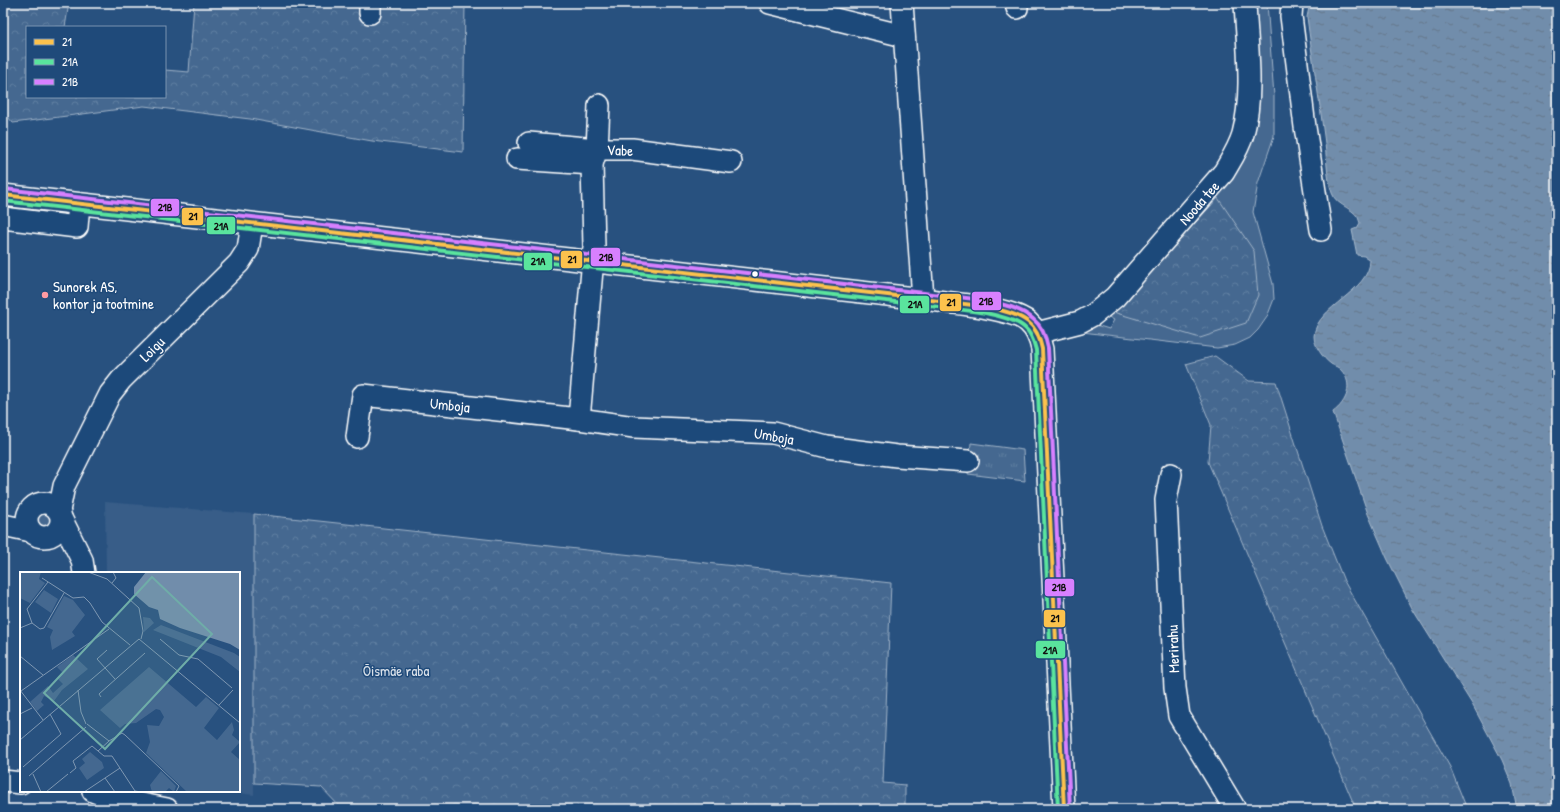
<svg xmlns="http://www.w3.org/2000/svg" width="1560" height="812" font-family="'Patrick Hand',sans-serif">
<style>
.built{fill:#375d88}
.grass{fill:#446890;stroke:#a2b4c8}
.forest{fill:url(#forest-crowns);stroke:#a2b4c8}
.park{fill:url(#park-tufts);stroke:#a2b4c8}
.water{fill:url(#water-ripples);stroke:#aabbcd}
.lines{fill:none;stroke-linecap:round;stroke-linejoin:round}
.minor-casing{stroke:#fff;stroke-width:24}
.minor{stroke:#1f4a7a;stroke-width:21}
.bus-1-casing{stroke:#1f4a7a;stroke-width:7}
.bus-2-casing{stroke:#1f4a7a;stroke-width:7}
.bus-3-casing{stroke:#1f4a7a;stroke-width:7}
.bus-1{stroke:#fcc24d;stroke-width:4}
.bus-2{stroke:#5ae49d;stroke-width:4}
.bus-3{stroke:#d880ff;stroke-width:4}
.bus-dot{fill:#fff;stroke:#1f4a7a;stroke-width:1.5}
.poi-dot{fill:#ff9aa2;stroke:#1f4a7a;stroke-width:1.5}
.labels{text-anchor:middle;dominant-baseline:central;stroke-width:3;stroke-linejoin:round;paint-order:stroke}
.street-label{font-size:15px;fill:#fff;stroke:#1f4a7a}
.poi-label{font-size:15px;fill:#fff;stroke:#1f4a7a;text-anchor:start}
.park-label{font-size:15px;fill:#dae1e9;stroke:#1f4a7a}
.inset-road{fill:none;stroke:#7e97b2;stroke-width:1}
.view{fill:#6fada8;fill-opacity:0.15;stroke:#6fada8;stroke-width:2}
.inset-edge{fill:none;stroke:#fff;stroke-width:2}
.line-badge{stroke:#1f4a7a;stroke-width:1.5}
.pale-badge-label{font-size:11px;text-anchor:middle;font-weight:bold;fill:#111}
</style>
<defs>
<pattern id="forest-crowns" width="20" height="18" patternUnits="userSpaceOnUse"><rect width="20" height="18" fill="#446890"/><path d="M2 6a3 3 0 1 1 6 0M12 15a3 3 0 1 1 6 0" fill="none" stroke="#607fa1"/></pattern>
<pattern id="park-tufts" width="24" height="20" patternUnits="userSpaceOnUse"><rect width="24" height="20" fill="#446890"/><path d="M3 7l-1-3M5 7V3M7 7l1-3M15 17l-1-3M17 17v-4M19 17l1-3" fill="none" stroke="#607fa1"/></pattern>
<pattern id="water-ripples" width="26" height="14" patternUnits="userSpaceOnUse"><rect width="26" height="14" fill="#718dab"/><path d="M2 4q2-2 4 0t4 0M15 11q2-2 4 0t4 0" fill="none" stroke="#64768a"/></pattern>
</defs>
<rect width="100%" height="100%" fill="#28517f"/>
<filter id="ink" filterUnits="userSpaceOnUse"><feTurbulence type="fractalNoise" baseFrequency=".025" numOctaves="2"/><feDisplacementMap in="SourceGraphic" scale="8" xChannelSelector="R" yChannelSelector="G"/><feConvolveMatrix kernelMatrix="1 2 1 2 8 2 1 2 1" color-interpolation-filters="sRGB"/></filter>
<g filter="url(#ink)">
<!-- built -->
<path class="built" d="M105 502 254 514V795L223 791H239V573H106Z"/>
<!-- grass -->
<g class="grass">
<path d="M1253 3H1267L1274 96V136L1258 183 1253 212 1273 284 1274 299 1267 317 1258 330 1250 338 1235 345 1217 348 1082 332 1096 325 1109 329 1114 320 1107 316 1232 178Z"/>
<circle cx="45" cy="520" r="9"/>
</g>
<!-- forest -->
<g class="forest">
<path d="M3 3H69L65 27H27V97H165V70L189 72 194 3H465L463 152 372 141 250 119 144 106 13 123 3 111Z"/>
<path d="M1218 198 1254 251 1258 295 1246 323 1200 338 1113 312Z"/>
<path d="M1215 356 1249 381 1276 382 1322 526 1344 581 1450 767 1467 809H1356L1208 462 1211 425 1186 364Z"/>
<path d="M254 514 891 583 883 783 905 785V809H342L321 787 254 783Z"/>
</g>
<!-- park -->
<path class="park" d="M971 443 1023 450 1025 481 968 474Z"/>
<!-- water -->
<path class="water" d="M1310 3H1557V809H1517L1512 784 1502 760 1472 704 1413 610 1387 558 1368 514 1333 412C1347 402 1354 384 1341 370 1339 367 1334 366 1331 364 1323 358 1314 346 1314 336 1316 306 1370 292 1370 260L1364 256 1357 255 1352 230 1357 228 1360 223C1357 207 1337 208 1332 193 1326 175 1327 155 1324 136 1319 96 1312 57 1307 17Z"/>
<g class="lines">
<defs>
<g id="minor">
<path d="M770 3 904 36"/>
<path d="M902 3 923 299"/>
<path d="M1016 3 1017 8"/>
<path d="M1292 3 1291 16 1305 127 1321 230"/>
<path d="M370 13V3"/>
<path d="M529 143 597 149 599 105"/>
<path d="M517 159 592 164"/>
<path d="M3 195 923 299C947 303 1011 307 1028 322 1036 329 1040 339 1042 349L1064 809"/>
<path d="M3 218 77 227 79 204"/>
<path d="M1037 333 1080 322 1093 315 1115 297 1224 172C1231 160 1239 148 1243 134 1254 92 1247 46 1245 3"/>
<path d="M579 419 594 247 592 164 597 149H632L731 162"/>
<path d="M357 437 363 395 579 419 634 427 773 433 827 447 897 456 968 461"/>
<path d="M1171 474 1166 500 1175 688 1179 716 1235 809"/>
<circle cx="44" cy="520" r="17"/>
<path d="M59 511 64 486 110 394 121 380 239 263 248 249 252 224"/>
<path d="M62 520 82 560 84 573"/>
<path d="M3 525 31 531"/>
<path d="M3 781 21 783"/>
<path d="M93 791 107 797 167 809"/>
</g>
</defs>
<!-- minor casing -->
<use href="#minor" class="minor-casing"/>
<!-- minor -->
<use href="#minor" class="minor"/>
<defs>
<path id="bus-1" d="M3 195 923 299C951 303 1006 305 1028 322 1036 328 1040 339 1042 349L1064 809"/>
<path id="bus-2" d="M3 201 922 305C947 309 1007 311 1025 328 1031 333 1034 342 1036 350L1058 809"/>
<path id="bus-3" d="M4 189 924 293C952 297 1012 299 1033 319 1042 326 1046 337 1048 348L1070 809"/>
</defs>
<!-- bus-1 casing -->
<use href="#bus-1" class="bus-1-casing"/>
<!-- bus-2 casing -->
<use href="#bus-2" class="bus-2-casing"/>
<!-- bus-3 casing -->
<use href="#bus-3" class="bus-3-casing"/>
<!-- bus-1 -->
<use href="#bus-1" class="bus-1"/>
<!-- bus-2 -->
<use href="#bus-2" class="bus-2"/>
<!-- bus-3 -->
<use href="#bus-3" class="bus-3"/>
</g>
</g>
<!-- markers -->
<circle class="bus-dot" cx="755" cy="274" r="3.5"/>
<circle class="poi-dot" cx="45" cy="295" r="4"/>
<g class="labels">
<!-- street labels -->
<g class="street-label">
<text transform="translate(620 150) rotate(2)">Vabe</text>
<text transform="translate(1199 203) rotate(-49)">Nooda tee</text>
<text transform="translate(152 349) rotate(-45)">Loigu</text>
<text transform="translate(450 405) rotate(6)">Umboja</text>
<text transform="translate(774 436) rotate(10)">Umboja</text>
<text transform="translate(1173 649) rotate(-92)">Merirahu</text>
</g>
<!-- poi labels -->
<g class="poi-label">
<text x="53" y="286">Sunorek AS,<tspan x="53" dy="17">kontor ja tootmine</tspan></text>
</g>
<!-- park labels -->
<g class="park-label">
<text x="396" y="670">Õismäe raba</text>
</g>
</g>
<!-- overview -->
<g transform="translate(20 572)">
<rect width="220" height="220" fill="#28517f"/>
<path d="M0 0H21L19 7 25 11 10 31 0 26ZM24 18 38 27 31 41 15 30ZM44 24 53 28 65 43 52 60 55 64 32 78 30 65 33 58 27 55ZM123 45 130 46 134 51 124 60ZM141 53 214 81 220 85V100L201 85 133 58ZM53 83 68 97 42 118 34 129 24 124 21 130 24 133 17 139 10 130 28 114 33 121 43 112 37 106 43 101 37 95ZM129 95 176 135 186 125 199 136 184 156 197 168 212 150 214 158 212 163 220 170 211 180 220 188V220H167L126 181 130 170 127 153 139 154 144 145 140 138 136 137 116 151 105 152 100 156 80 138ZM70 180 82 190 84 196 67 208 59 196 65 191 62 187ZM141 199 156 214 154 220 149 216 145 220H132L130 213Z" fill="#446890"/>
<path d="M126 0H220V78L210 72 160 56 140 47 138 38 129 35 114 22V15Z" fill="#718dab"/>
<path class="inset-road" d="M68 0 87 7 119 36 123 59 121 67M22 6 53 26 64 25 70 31 82 50 110 73M28 10 7 37 12 51 20 57 24 56 44 21M92 11 96 6 93 0M0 56 12 51M140 67 159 83 178 87 212 116M87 78 77 87 95 107M0 84 23 103M0 118 23 148M58 118 61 140 66 152M1 119 89 57M81 125 79 122 125 81M199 133 213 118M0 142 12 136M67 152 89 169 102 161 105 163 159 214 156 220M0 168 119 67 220 151M78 179 89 169M3 195 41 162 30 142M50 201 56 196 53 189 72 174 84 184H92L115 219 121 220M13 202 21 220M9 204 66 155M85 206 95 220M26 220 48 202M64 220 100 196"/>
<path class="view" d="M132 5 192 62 85 177 24 121Z"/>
<rect width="220" height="220" class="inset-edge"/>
</g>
<g class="line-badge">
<rect x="150" y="198" width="30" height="19" rx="4" fill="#d880ff"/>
<rect x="181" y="207" width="23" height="19" rx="4" fill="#fcc24d"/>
<rect x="206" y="216" width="30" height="19" rx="4" fill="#5ae49d"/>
<rect x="590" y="247" width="31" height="20" rx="4" fill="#d880ff"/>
<rect x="560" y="250" width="23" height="19" rx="4" fill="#fcc24d"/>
<rect x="523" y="252" width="30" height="19" rx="4" fill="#5ae49d"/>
<rect x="971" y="291" width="31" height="20" rx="4" fill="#d880ff"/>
<rect x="939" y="293" width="23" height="19" rx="4" fill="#fcc24d"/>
<rect x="899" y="295" width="31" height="19" rx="4" fill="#5ae49d"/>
<rect x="1044" y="578" width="31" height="19" rx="4" fill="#d880ff"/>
<rect x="1043" y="609" width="23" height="19" rx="4" fill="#fcc24d"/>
<rect x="1035" y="640" width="31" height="19" rx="4" fill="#5ae49d"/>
</g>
<g class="pale-badge-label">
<text x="165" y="211">21B</text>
<text x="193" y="220">21</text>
<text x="221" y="230">21A</text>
<text x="606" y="261">21B</text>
<text x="572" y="263">21</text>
<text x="538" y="265">21A</text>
<text x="986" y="305">21B</text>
<text x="951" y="306">21</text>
<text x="915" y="308">21A</text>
<text x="1059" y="591">21B</text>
<text x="1055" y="622">21</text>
<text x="1050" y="654">21A</text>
</g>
<!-- margin -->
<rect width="1560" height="812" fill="none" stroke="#1f4a7a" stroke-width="16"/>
<rect x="8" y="8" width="1544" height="796" fill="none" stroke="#fff" stroke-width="1.5" filter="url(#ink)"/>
<!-- legend -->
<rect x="26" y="26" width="140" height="72" fill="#1f4a7a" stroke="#7992af"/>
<rect x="34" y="39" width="20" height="6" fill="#fcc24d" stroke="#7992af"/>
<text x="62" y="46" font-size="12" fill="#ffffff">21</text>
<rect x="34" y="59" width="20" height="6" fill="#5ae49d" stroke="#7992af"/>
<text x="62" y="66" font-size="12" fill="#ffffff">21A</text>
<rect x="34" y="79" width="20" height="6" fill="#d880ff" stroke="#7992af"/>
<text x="62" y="86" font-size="12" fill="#ffffff">21B</text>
</svg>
